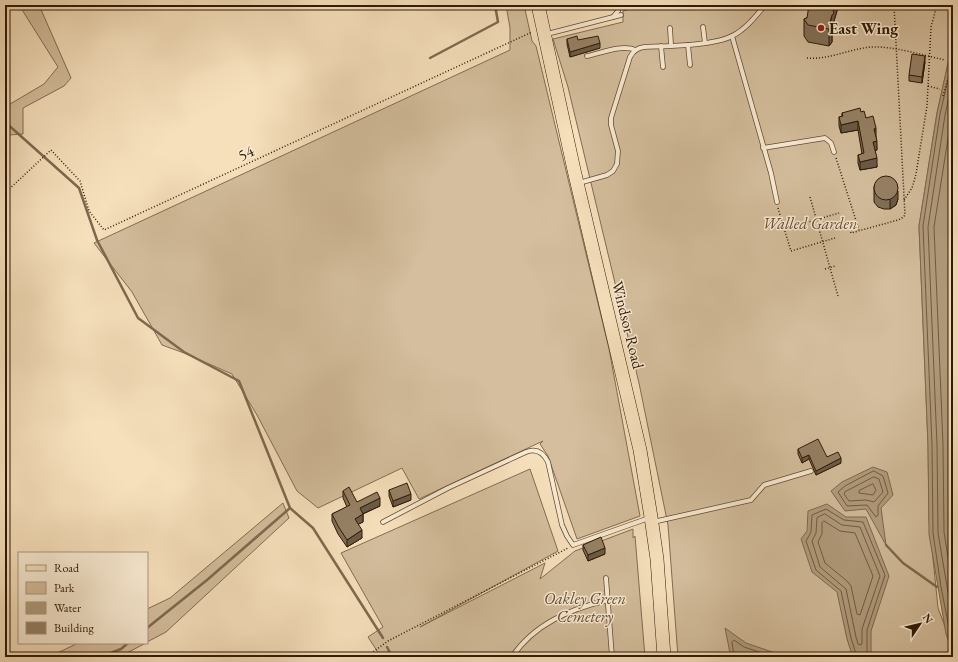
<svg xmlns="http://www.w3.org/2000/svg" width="958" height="662" font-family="'EB Garamond',serif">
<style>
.green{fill:#d4be9d;stroke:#826c52}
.water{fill:#b29d7e;stroke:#7e694e}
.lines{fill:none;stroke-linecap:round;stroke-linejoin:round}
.shore{stroke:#705c42;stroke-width:1}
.stream{stroke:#7e694e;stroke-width:2.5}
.service-casing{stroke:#614c34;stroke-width:5.5}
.primary-casing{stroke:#2f1a06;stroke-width:14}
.path{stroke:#2f1a06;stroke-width:1.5;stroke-dasharray:1 2;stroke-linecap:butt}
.service{stroke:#f9ebd3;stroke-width:4}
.primary{stroke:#f6e0bc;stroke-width:13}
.wall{fill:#816f57;stroke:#2f1a06}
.shaded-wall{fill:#695a47;stroke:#2f1a06}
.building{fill:#968165;stroke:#2f1a06}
.poi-dot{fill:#8f2418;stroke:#f9ebd3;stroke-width:1.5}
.labels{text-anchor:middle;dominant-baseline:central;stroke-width:3;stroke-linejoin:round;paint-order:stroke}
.poi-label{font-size:16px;font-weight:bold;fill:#2f1a06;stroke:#f9ebd3;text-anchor:start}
.street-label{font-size:16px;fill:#2f1a06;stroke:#f9ebd3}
.park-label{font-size:16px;font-style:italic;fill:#614b33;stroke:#f9ebd3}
</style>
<rect width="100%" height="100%" fill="#f6e0bc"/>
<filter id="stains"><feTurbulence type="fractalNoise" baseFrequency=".005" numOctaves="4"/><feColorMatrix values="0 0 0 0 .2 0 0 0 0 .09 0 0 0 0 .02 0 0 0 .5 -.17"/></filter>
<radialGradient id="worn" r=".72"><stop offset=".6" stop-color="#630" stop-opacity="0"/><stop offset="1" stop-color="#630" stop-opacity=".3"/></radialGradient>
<!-- green -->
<g class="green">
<path d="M19 5H39L71 78 64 86 23 108V134L9 135 5 134V107L44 84 58 67Z"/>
<path d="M506 5H524L532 41 536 46 609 349 640 516 577 539 548 456 540 444 543 441 419 499 402 468 318 508 297 491 257 415 232 374 184 353 162 345 132 292 94 243 510 50V28Z"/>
<path d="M644 5H953V41L937 113 919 226 928 445 929 519 938 608 953 648V657H678L668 525 639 383 568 87 553 39 623 22V11Z"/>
<path d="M530 469 558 551 420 627 545 563 540 579 575 551 633 529V538L635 536 645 657H381L368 637 383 627 341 553Z"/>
<path d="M283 503 289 518 166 632 147 642V609L170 598Z"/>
<path d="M78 643H146L119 657H49Z"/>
</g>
<!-- water -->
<g class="water">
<path d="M953 41V652L946 634 929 534 928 445 919 226 937 113Z"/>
<path d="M873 467 887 472 893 495 881 508 886 545 866 509 845 511 831 491 842 482Z"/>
<path d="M827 504 846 517H866L889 576 871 631V657H853L847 639 837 592 812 572 801 539 807 531 808 511Z"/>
<path d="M725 628 746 643 781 655 782 657H730V653Z"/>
</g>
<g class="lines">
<!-- shore -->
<g class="shore">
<path d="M953 59 940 114 923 226 932 445 933 533 941 587 950 633 953 641"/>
<path d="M953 78 945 115 928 227 937 445 938 533 953 622"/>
<path d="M953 107 934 227 943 444 944 532 953 589"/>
<path d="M874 471 883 476 888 493 878 506V515L876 517 867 505 847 506 838 492 845 486Z"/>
<path d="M874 477 879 479 883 492 874 502 866 500 849 501 844 494 845 492Z"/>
<path d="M873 484 876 490 873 495 859 493V491Z"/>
<path d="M825 514 842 525 860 527 880 576 862 629V643L861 645 858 644 856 637 846 589 820 567 812 541 816 533 817 518Z"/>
<path d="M824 521 840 531 855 533 873 576 860 615 857 614 851 586 847 581 825 563 818 542 822 534V523Z"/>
<path d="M734 657 732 642 734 640 744 647 774 657"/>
<path d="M857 657 851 638 841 591 816 570 806 541 811 532 812 515 826 509 844 520 863 522 885 575 867 630V657"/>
</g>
<!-- stream -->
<g class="stream">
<path d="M430 58 498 22 495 5"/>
<path d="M5 122 79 188 97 240 138 318 184 352 239 381 290 508"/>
<path d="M886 545 903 563 937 587"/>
<path d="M147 628 207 580 290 508 313 528 383 638"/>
<path d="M387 647 392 657"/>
<path d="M100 657 121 649 128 643"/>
</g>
<defs>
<g id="service">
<path d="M613 17 618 11V5"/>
<path d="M703 27 705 43"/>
<path d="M670 28 671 45"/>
<path d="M547 34 621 15"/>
<path d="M732 36 771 173 777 202"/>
<path d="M688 45 690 65"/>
<path d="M661 46 663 67"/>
<path d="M587 56C602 53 621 44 636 50"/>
<path d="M763 148 825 138 831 143 834 152"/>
<path d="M579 183 607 175 613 171 617 164 618 151 611 125V118L630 57C633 51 637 48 644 47 666 46 713 46 732 36 745 30 756 16 765 5"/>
<path d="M383 522 448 488 526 452C536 448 543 452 548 462L562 525 567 536 573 545 649 518"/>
<path d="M653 522 751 500 764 485 811 471"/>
<path d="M606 578 612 657"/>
<path d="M512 657C534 624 570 609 608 600"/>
</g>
<path id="primary" d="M538 5 574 170 640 450 651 517 657 559 664 657"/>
</defs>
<!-- service casing -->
<use href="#service" class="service-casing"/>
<!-- primary casing -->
<use href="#primary" class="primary-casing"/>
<!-- path -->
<g class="path">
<path d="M807 58C829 60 849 49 871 47 894 46 922 55 945 60"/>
<path d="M928 86 940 89"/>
<path d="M943 96 948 78"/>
<path d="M836 158 859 230"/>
<path d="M5 193 51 150 80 181 89 211 104 230 532 32"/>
<path d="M810 197 838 296"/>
<path d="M904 200 912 188 916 174 927 106 931 27 937 5"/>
<path d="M778 208 791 251 835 238"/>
<path d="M798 225 839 213"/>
<path d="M850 229 851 233 898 220 902 218 905 215 894 5"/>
<path d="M825 269 835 266"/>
<path d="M366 657 388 641 568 548"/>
</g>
<!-- service -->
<use href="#service" class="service"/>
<!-- primary -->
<use href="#primary" class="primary"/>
</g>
<!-- wall -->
<g class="wall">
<path d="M837 5V11L834 21V30L832 31V42L829 46 808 42 804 36V19Z"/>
<path d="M567 39 578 40 600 48 570 57 567 44Z"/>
<path d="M925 62 922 83 909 81V75Z"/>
<path d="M861 112 866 118 876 137 877 150H875L877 167 860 170 858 163V155L862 154 858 130 841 133 839 126V117L842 116V113Z"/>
<path d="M874 186 898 199 896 205 890 209H884L878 207 874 202Z"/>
<path d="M798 449 827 457 841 463 816 475 809 459 802 463 798 454Z"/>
<path d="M389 490 411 500 393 507 389 496Z"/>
<path d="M343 491 357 502 380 506 363 514V522L358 524 362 538 347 547 338 534 332 521V514L347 507 343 498Z"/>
<path d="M583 545 605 554 588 561 583 550Z"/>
</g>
<!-- shaded-wall -->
<g class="shaded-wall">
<path d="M834 5H837V11L834 21V30L832 31V42L829 46V29Z"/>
<path d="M600 43V48L570 57V52Z"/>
<path d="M925 56V62L922 83V77Z"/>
<path d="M858 121V130L841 133V125Z"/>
<path d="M876 128V137H874V129Z"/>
<path d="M877 141V150L873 151V142Z"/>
<path d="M877 158V167L860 170V162Z"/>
<path d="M898 191V199L896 205 890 209V200Z"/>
<path d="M809 455V459L802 463V458Z"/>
<path d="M841 458V463L816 475V471Z"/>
<path d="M411 494V500L393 507V501Z"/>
<path d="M380 498V506L360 515V508Z"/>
<path d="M363 514V522L355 526V519Z"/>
<path d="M362 530V538L347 547V540Z"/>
<path d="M605 548V554L588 561V555Z"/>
</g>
<!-- building -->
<g class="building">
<path d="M809 5H834L833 10 834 13 832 15 830 22 832 25 829 29 808 25 804 19 807 18Z"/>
<path d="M577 36 578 40 598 36 600 43 570 52 567 39Z"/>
<path d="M912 54 925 56 922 77 909 75Z"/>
<path d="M860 108 861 112 864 111 866 118 873 116 876 128 874 129 877 141 873 142 877 158 860 162 858 155 864 153 858 121 841 125 839 117 843 116 842 113Z"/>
<circle cx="886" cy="188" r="12"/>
<path d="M818 439 827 457 838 452 841 458 816 471 809 455 802 458 798 449Z"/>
<path d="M407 483 411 494 393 501 389 490Z"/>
<path d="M349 487 357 502 377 492 380 498 360 508 363 514 355 519 362 530 347 540 338 526 332 514 350 505 343 491Z"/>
<path d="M601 537 605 548 588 555 583 545Z"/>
</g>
<!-- markers -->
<circle class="poi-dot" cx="821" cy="28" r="4"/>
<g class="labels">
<!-- poi labels -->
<g class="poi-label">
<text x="829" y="28">East Wing</text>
</g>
<!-- street labels -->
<g class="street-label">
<text transform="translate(246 153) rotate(-25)">54</text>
<text transform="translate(628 325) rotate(76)">Windsor Road</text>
</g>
<!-- park labels -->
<g class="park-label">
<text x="810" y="223">Walled Garden</text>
<text x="585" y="598">Oakley Green<tspan x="585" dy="18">Cemetery</tspan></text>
</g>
</g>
<!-- margin -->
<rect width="958" height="662" fill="none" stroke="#f6e0bc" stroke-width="20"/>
<rect x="6" y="6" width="946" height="650" fill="none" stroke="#2f1a06" stroke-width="2"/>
<rect x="10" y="10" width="938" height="642" fill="none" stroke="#2f1a06"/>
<!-- legend -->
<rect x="18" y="552" width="130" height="92" fill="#f9ebd3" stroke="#a89781"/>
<rect x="26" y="565" width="20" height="6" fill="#f6e0bc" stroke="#a89781"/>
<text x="54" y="572" font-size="12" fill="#2f1a06">Road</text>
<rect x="26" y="582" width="20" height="12" fill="#d4be9d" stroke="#a89781"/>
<text x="54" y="592" font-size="12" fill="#2f1a06">Park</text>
<rect x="26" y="602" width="20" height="12" fill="#b29d7e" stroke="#a89781"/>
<text x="54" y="612" font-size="12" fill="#2f1a06">Water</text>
<rect x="26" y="622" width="20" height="12" fill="#968165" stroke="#a89781"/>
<text x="54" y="632" font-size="12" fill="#2f1a06">Building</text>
<!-- north arrow -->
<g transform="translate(920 624) rotate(55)" stroke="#f9ebd3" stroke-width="3" paint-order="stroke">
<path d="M0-3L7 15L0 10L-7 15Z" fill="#2f1a06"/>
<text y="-6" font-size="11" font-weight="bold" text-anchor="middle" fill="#2f1a06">N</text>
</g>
<rect width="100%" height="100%" filter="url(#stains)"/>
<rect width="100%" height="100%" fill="url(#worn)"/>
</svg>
